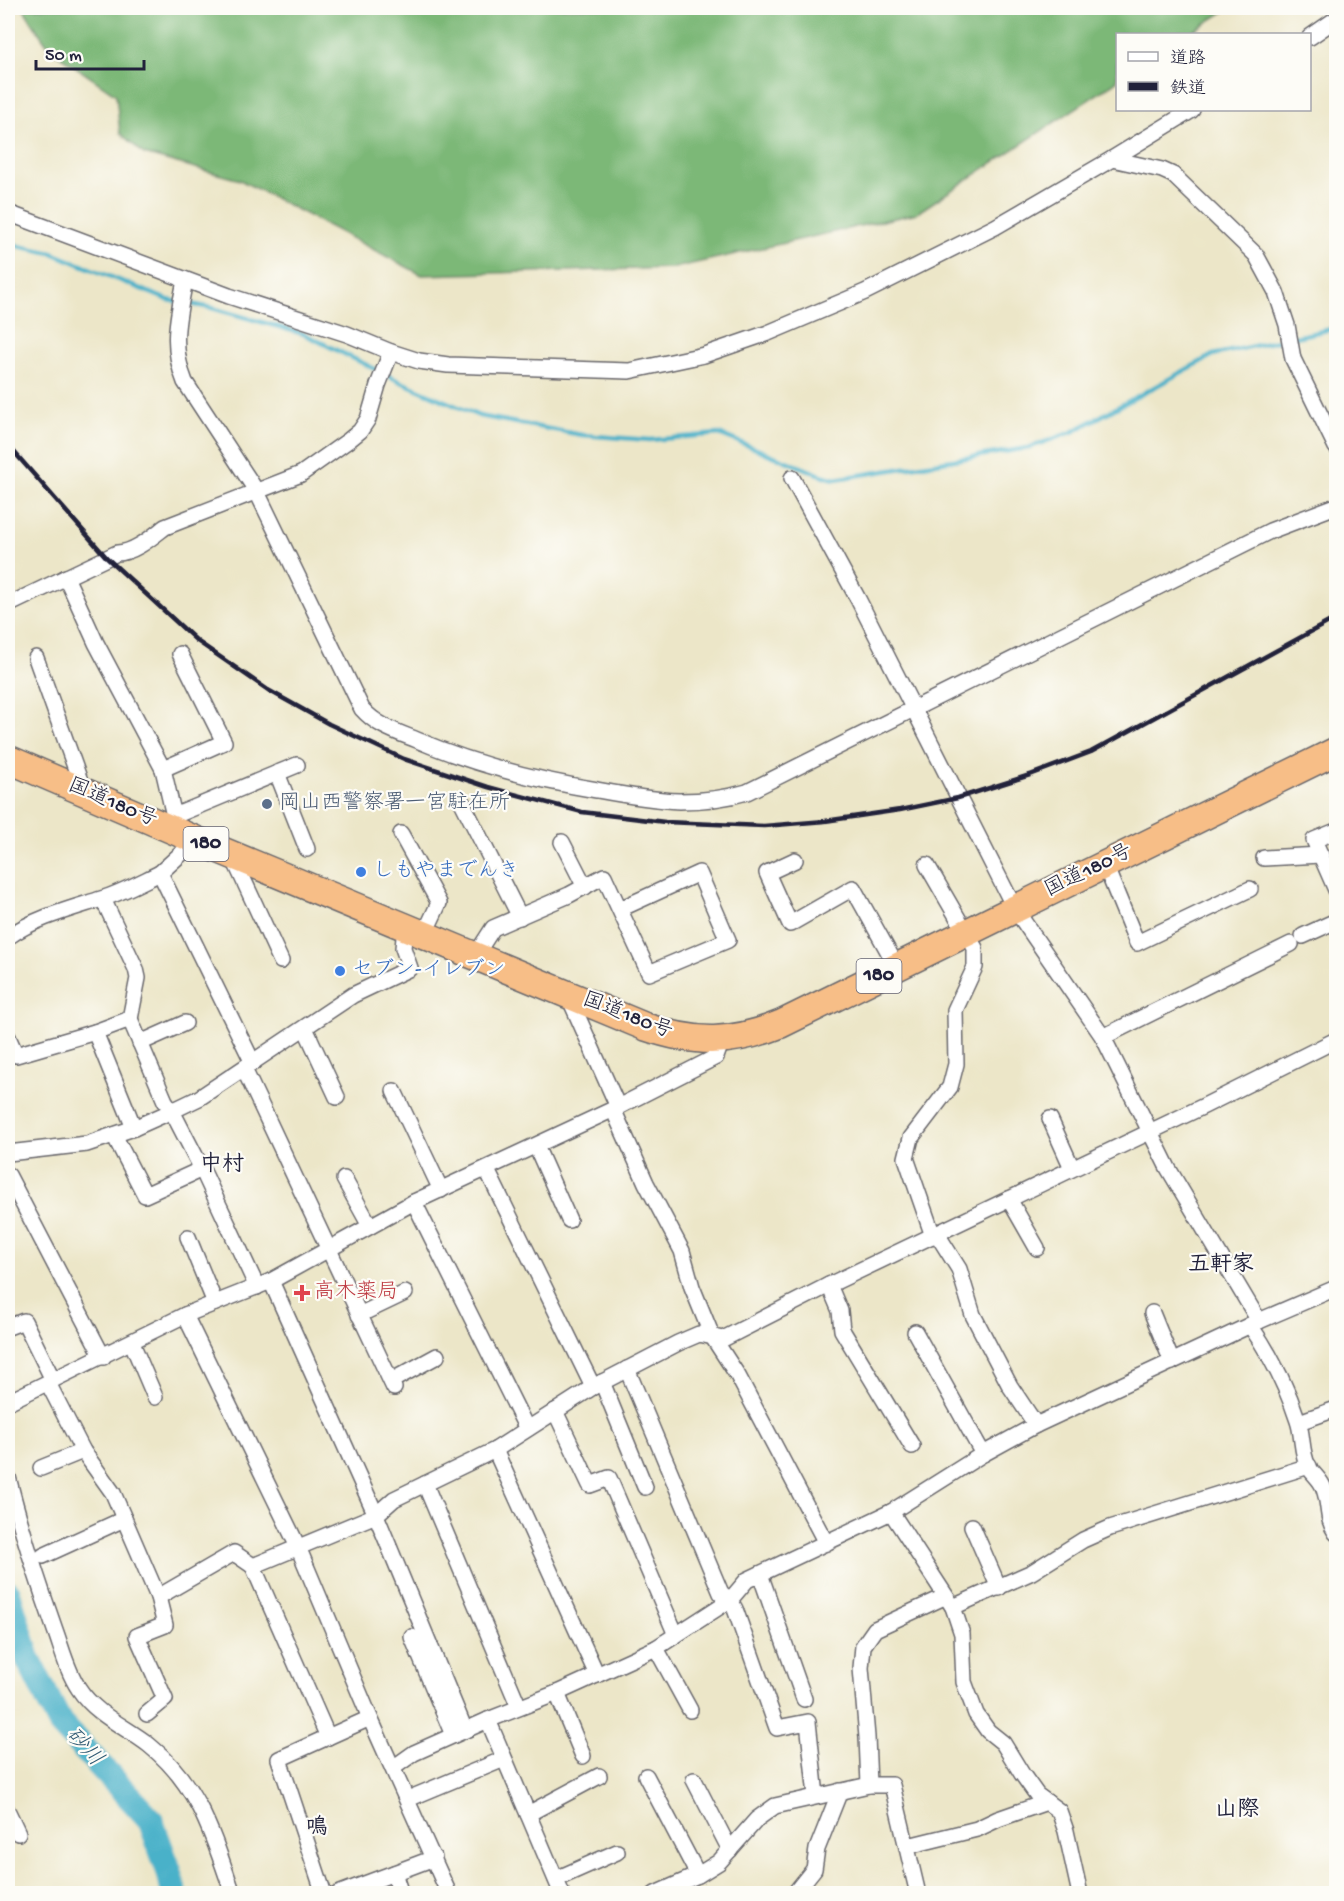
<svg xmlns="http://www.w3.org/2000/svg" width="1344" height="1901" font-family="'Gochi Hand','Klee One',sans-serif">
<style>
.forest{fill:#7cb877;stroke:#4f6d59;stroke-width:1.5}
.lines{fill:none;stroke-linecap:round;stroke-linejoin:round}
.stream{stroke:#4ab1c9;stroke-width:4.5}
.river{stroke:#4ab1c9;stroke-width:26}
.street-casing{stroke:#69676c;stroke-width:18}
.highway-casing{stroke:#69676c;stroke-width:30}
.street{stroke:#fff;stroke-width:15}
.highway{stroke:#f7be87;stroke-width:27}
.rail{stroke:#22223b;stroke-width:4.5}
.service-dot{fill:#5c6f8a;stroke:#fdfcf7;stroke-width:2}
.shop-dot{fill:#3f7fe0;stroke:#fdfcf7;stroke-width:2}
.health-dot{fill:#e0444e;stroke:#fdfcf7;stroke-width:2}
.labels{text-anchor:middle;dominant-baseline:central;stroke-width:4.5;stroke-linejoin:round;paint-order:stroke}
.shield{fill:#fdfcf7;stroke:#646373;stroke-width:1.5}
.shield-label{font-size:20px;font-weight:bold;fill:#22223b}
.street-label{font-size:21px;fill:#22223b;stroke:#fdfcf7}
.service-label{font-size:21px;fill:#4e5e75;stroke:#fdfcf7;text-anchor:start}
.shop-label{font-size:21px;fill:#366cbe;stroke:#fdfcf7;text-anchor:start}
.health-label{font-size:21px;fill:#be3a42;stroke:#fdfcf7;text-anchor:start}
.neighbourhood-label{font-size:22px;font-weight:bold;fill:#22223b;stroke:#fdfcf7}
.water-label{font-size:22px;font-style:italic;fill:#325b74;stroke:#fdfcf7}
</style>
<rect width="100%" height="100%" fill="#fdfcf7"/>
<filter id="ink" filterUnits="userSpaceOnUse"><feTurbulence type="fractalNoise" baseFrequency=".0167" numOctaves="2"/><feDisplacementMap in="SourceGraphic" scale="12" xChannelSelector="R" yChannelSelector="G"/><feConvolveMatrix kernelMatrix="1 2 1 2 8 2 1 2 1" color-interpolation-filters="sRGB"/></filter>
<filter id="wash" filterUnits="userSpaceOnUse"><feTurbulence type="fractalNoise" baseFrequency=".008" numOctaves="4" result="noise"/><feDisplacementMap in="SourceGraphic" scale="24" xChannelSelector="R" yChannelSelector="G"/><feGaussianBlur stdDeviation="1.35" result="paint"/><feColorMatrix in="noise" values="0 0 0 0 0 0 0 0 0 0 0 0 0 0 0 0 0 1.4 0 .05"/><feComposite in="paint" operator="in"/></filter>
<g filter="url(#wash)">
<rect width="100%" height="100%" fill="#ece6c8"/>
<!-- forest -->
<path class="forest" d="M23 8H1230L1188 34H1118L1117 81 917 213 674 268 422 275 240 180 144 154 120 133 116 95 51 50 37 30Z"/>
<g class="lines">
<!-- stream -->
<path class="stream" d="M8 239 18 246 52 253 168 300 212 308 304 334 399 381 479 416 582 435 650 440 719 434 821 475 835 479 1028 448 1072 432 1213 355 1336 328"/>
<!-- river -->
<path class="river" d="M8 1593 28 1659 60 1723 150 1819 170 1874 174 1894"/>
</g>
</g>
<g filter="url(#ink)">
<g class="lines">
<defs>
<g id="street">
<path d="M1310 37 1336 19"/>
<path d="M1112 159 1162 170 1173 175 1256 255 1276 292 1287 325 1293 359 1336 447"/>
<path d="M8 213 229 296 347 334 391 352 419 361 448 365 629 371 704 355 768 333 865 292 995 227 1112 159 1192 110"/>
<path d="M185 280C178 318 170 345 185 382L257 492 362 709C377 726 397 732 417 740 476 765 535 780 597 790 624 795 652 800 679 801 702 801 724 799 747 792L1270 531 1336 506"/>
<path d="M792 478 858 599 1015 909 1103 1037 1168 1168 1259 1321"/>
<path d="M66 577 96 643 163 769 174 816"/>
<path d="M8 605 117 553C134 553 152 537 165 527L301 474 349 440 360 431 368 419 378 385 391 352"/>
<path d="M36 658 84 792"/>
<path d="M163 769 224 742 180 654"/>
<path d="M277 773 307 849"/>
<path d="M462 802 520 917"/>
<path d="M171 823 174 816 297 765"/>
<path d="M1336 831 1314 840 1336 890"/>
<path d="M401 834 439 903 424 935"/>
<path d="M196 840 160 873 253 1063"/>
<path d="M562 842 585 887"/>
<path d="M232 855 281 961"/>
<path d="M1264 858 1321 855"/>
<path d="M795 860 767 873 790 924 853 888 897 967"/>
<path d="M927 865 975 948V967L955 1010 956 1064 950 1087 911 1138 906 1158 933 1236"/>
<path d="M1105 865 1137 943 1250 889"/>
<path d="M103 899 136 969 138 978 130 1019"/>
<path d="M1303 936 1336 921"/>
<path d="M8 937C35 918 70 909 101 899 121 893 141 882 160 873"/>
<path d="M475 956 493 928 569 895 604 876 649 973 728 940 699 873 620 909"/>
<path d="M568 995 618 1107"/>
<path d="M305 1028 337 1097"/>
<path d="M95 1032 130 1019 165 1101 172 1111 202 1169 257 1287"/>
<path d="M8 1037 16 1055 95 1032 134 1128"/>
<path d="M1103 1037 1291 944"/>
<path d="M140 1043 185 1023"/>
<path d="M244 1069 394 1388"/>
<path d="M394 1091 441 1190"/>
<path d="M613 1109 646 1183 682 1251 692 1287 712 1336 738 1376 826 1543"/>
<path d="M1050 1119 1072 1168"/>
<path d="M114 1135 145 1195 202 1169"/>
<path d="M536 1146 569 1220"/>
<path d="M8 1153 87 1144 134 1128 172 1111 199 1098 353 995 410 968 403 948 405 927"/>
<path d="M487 1170 593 1387"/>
<path d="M8 1175 103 1357"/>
<path d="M344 1179 370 1226"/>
<path d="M1009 1199 1037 1248"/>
<path d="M414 1202 527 1429"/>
<path d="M937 1234 959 1269 973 1315 1010 1386 1036 1425"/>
<path d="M188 1237 215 1303"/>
<path d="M271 1281 376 1515 465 1730"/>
<path d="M829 1285 840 1311 842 1330 912 1446"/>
<path d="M1152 1313 1172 1362"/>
<path d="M185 1315 298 1547 370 1718 449 1894"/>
<path d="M359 1315 405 1293"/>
<path d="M1250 1325C1270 1354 1287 1387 1298 1421 1303 1435 1301 1453 1308 1466 1313 1475 1321 1479 1324 1489 1330 1505 1326 1519 1336 1533"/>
<path d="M8 1327 24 1321 53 1380"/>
<path d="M915 1332 983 1454"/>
<path d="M132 1343 155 1397"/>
<path d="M627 1369 721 1593 730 1600 735 1609 777 1728 808 1722 816 1796"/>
<path d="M391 1381 437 1356"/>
<path d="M602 1382 645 1487"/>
<path d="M48 1383 83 1451 113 1493 158 1597 165 1625 137 1636 165 1699 147 1714"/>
<path d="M8 1402 185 1315 271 1281 414 1202 618 1107 716 1057 722 1040"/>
<path d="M555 1411 590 1485 609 1478 676 1635"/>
<path d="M1299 1422 1336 1409"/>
<path d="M495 1450 597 1675"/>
<path d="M41 1468 83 1451"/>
<path d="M8 1477C21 1529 37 1579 55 1630 62 1649 67 1671 79 1689 96 1715 126 1727 149 1745 199 1785 213 1836 233 1894"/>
<path d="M425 1484 519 1707"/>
<path d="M891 1512 953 1607 962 1634 964 1682 976 1714 988 1731 1003 1743 1022 1774 1037 1795 1059 1811 1066 1831 1080 1894"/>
<path d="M972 1526 999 1588"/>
<path d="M43 1556 124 1519"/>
<path d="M253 1566 328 1737"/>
<path d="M760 1574 804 1699"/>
<path d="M158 1597 234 1553 253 1566 376 1515 394 1499 495 1450 593 1387 678 1343 699 1334 723 1339 829 1285 1204 1106 1336 1040"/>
<path d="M953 1607 1032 1572 1083 1540 1110 1528 1309 1466"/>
<path d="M412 1637 453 1735"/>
<path d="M656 1648 690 1710"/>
<path d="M557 1693 583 1756"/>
<path d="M488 1720 562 1894"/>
<path d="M393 1768 414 1753 488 1720 557 1693 656 1648 730 1600 747 1580 891 1512 983 1454 1036 1425 1259 1321 1336 1288"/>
<path d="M646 1776 698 1875"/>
<path d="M694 1780 730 1850"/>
<path d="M869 1785H892L918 1894"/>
<path d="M408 1799 504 1759"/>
<path d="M8 1812 18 1833"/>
<path d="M528 1814 599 1776"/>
<path d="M908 1846 977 1829 998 1819 1047 1802"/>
<path d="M394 1873 401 1894"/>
<path d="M556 1879 617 1852"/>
<path d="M324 1894 279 1759 370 1718"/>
<path d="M338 1894 434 1858"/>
<path d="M655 1894 698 1875 719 1862 757 1819 775 1806 869 1785 867 1737 861 1668 863 1646 875 1629 944 1597"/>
<path d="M794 1894 814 1869 817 1849 840 1791"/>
</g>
<path id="highway" d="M8 759 196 840 646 1027C696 1044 732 1044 781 1024L1336 751"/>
</defs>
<!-- street casing -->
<use href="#street" class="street-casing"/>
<!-- highway casing -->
<use href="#highway" class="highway-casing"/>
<!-- street -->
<use href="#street" class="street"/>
<!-- highway -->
<use href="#highway" class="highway"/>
<!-- rail -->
<path class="rail" d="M8 445 107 558 197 641 268 690 329 724 404 759 488 787 582 812 665 822 764 826 825 821 900 810 958 798 1030 775 1091 752 1336 618"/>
</g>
</g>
<!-- markers -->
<circle class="service-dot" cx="267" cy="804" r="6"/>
<g class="shop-dot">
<circle cx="361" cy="872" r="6"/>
<circle cx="340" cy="971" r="6"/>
</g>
<path class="health-dot" d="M299 1284h6v6h6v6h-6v6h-6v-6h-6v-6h6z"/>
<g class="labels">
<!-- shield labels -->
<g class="shield">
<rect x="183.5" y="827" width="45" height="34" rx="4.5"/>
<rect x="856.5" y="959" width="45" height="34" rx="4.5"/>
</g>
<g class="shield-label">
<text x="206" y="844">180</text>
<text x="879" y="976">180</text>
</g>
<!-- street labels -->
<g class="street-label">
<text transform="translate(112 804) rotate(23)">国道180号</text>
<text transform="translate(1089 872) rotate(-26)">国道180号</text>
<text transform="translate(627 1017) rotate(21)">国道180号</text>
</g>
<!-- service labels -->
<g class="service-label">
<text x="279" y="804">岡山西警察署一宮駐在所</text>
</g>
<!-- shop labels -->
<g class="shop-label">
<text x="373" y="872">しもやまでんき</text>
<text x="352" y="971">セブン-イレブン</text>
</g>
<!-- health labels -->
<g class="health-label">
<text x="314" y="1293">高木薬局</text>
</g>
<!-- neighbourhood labels -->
<g class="neighbourhood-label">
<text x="222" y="1166">中村</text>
<text x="1221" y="1266">五軒家</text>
<text x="1237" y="1811">山際</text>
<text x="317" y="1829">鳴</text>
</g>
<!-- water labels -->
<g class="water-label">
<text transform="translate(83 1748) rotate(47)">砂川</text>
</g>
</g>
<!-- margin -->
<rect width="1344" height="1901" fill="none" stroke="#fdfcf7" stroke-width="30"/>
<!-- legend -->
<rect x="1116" y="33" width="195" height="78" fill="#fdfcf7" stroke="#a5a5ac" stroke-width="1.5"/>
<rect x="1128" y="52" width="30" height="9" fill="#ffffff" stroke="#a5a5ac" stroke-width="1.5"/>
<text x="1170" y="63" font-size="18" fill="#22223b">道路</text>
<rect x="1128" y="82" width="30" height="9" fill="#22223b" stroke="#a5a5ac" stroke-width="1.5"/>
<text x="1170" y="93" font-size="18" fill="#22223b">鉄道</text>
<!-- scale -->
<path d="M36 60v9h108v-9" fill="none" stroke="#22223b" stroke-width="3"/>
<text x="45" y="60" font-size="18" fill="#22223b" stroke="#fdfcf7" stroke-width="4.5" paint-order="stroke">50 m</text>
</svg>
